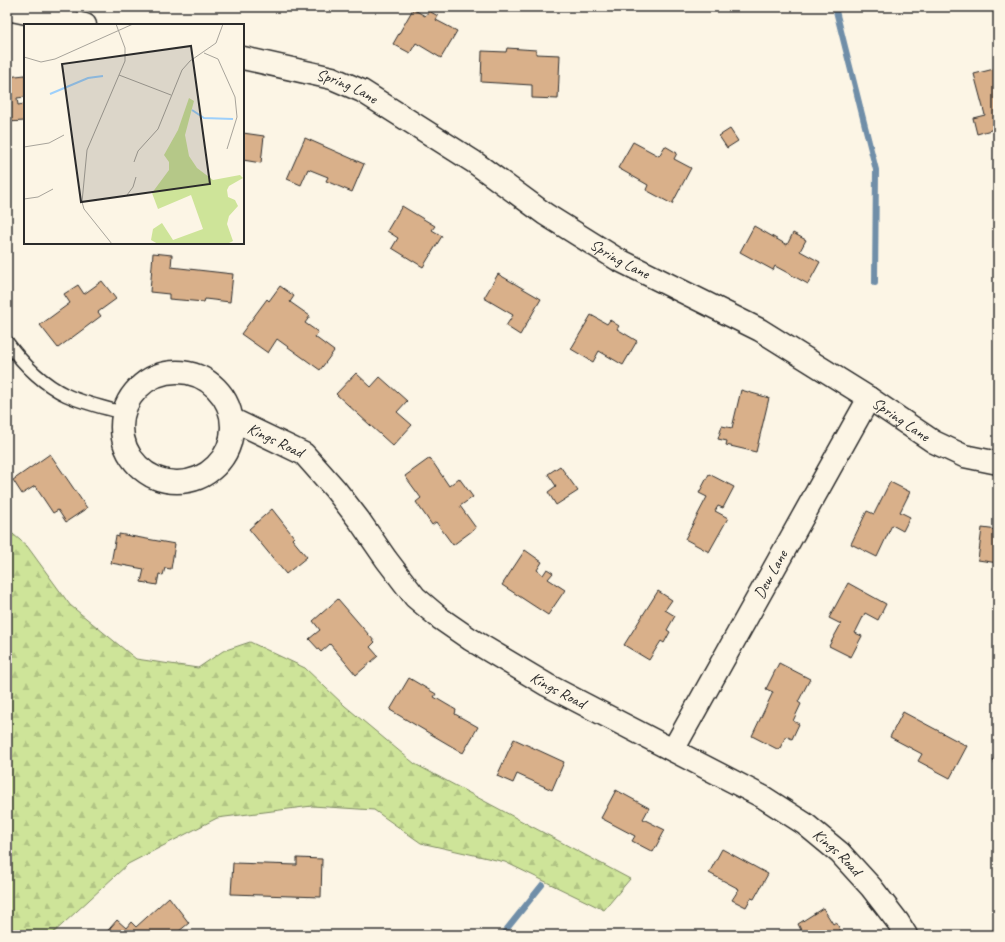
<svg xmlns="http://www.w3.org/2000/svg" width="1005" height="942" font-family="Caveat,sans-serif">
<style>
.forest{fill:url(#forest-firs);stroke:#7c8862}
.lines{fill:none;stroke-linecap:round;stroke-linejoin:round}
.stream{stroke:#708ea8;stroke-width:6}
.building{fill:#d9b08a;stroke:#2b2b2b}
.service-casing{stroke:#2b2b2b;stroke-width:15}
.minor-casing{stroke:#2b2b2b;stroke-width:25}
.service{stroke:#fcf5e5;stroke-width:12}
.minor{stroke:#fcf5e5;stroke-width:22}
.labels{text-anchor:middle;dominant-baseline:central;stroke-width:4;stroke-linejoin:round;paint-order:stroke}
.street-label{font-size:16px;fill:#2b2b2b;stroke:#fcf5e5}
.inset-river{fill:none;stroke:#9ed0fb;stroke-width:2}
.inset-road{fill:none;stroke:#a8a49b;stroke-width:1}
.view{fill:#2b2b2b;fill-opacity:0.15;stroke:#2b2b2b;stroke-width:2}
.inset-edge{fill:none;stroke:#2b2b2b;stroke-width:2}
</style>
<defs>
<pattern id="forest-firs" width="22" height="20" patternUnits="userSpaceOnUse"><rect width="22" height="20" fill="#cee499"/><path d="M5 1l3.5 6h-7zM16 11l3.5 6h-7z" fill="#b1c484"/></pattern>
</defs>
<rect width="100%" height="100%" fill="#fcf5e5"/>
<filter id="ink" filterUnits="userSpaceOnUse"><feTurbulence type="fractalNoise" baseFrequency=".025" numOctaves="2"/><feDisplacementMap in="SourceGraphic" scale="8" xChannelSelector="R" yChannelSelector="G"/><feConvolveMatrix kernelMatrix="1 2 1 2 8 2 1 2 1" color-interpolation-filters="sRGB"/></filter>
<g filter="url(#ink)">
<!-- forest -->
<path class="forest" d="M7 529 27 546 70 605 136 659 198 668 223 651 250 642 305 668 345 706 415 764 630 879 604 910 505 862 421 843 374 810 312 806 217 818 128 864 51 935H7Z"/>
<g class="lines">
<!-- stream -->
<g class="stream">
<path d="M835 7 876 170 875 283"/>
<path d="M502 935 542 885"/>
</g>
</g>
<!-- building -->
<g class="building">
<path d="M636 7H653V10Z"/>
<path d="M413 9 425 16 429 11 438 16 436 20 457 31 441 58 416 43 410 53 393 44Z"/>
<path d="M507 48 536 50V54L560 55 558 99 532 98V85L481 82 482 51 506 52Z"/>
<path d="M998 68V128L977 134 973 118 985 115 974 74Z"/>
<path d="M25 75V97L17 98 18 105 25 104V121L7 122V77Z"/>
<path d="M730 129 738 141 727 148 719 136Z"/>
<path d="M243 133 264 136 261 163 243 160Z"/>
<path d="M305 138 364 164 352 192 326 181 328 177 308 169 301 185 287 179Z"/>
<path d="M633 142 659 156 665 146 677 153 674 159 691 168 672 204 646 190 648 185 618 168Z"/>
<path d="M402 206 435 226 432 230 442 236 423 267 392 248 398 238 387 231Z"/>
<path d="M754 226 787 245 793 233 806 240 800 251 820 262 808 284 775 266 773 270 740 252Z"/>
<path d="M153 253 172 255 171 267 233 274 230 302 205 299 204 302 169 299V294L150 292Z"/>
<path d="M498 274 541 299 520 335 506 326 513 315 484 298Z"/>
<path d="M102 281 116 299 98 312 101 316 58 348 40 325 70 303 64 294 78 285 84 294Z"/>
<path d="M280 286 294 296 290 302 310 316 305 323 318 332 315 337 334 351 320 370 277 339 268 353 241 334 267 299 269 301Z"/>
<path d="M591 315 607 324 610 320 619 326 617 329 637 341 623 365 599 351 593 362 571 349Z"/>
<path d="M356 373 371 387 380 377 407 401 397 412 412 425 393 446 336 394Z"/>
<path d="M741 390 769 398 756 452 726 445 727 441 718 439 722 426 732 428Z"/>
<path d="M50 454 87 508 66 522 58 510 53 513 35 486 22 494 13 480Z"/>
<path d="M430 458 449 486 459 478 473 497 460 506 476 528 453 545 436 522 432 525 416 502 421 498 405 476Z"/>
<path d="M560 466 578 491 556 505 548 492 556 486 548 474Z"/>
<path d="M709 474 734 487 723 508 718 506 715 511 728 518 709 552 685 539 707 497 699 493Z"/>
<path d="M890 482 910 492 900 512 910 517 903 531 892 525 877 557 851 544 867 511 874 514Z"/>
<path d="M272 509 294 537 292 539 307 557 286 574 249 529Z"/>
<path d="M982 528 998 530V563L978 560Z"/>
<path d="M119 534 175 544 171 569 165 568 163 575 159 574 157 585 141 582 144 569 111 563 116 536 119 537Z"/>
<path d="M525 550 542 562 537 570 543 575 547 569 553 573 548 579 565 590 548 615 502 585Z"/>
<path d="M848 583 886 604 878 620 865 613 855 633 862 636 851 657 829 646 841 624 829 618Z"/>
<path d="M658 591 672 600 665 610 675 616 667 630 670 632 664 643 661 641 649 660 624 645Z"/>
<path d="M338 599 375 642 370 647 378 656 356 675 330 644 321 652 309 639 320 630 313 621Z"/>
<path d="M779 663 810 679 798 702 801 704 793 721 799 724 792 739 786 736 779 750 752 736 773 692 766 689Z"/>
<path d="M409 678 436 694 434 697 456 710 455 714 478 727 463 753 390 710Z"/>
<path d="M903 712 967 746 950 778 918 761 922 754 890 737Z"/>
<path d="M514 739 564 762 552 790 517 774 513 783 497 776Z"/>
<path d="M998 756V768L993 760Z"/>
<path d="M616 790 649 808 643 819 665 830 653 852 632 841 635 836 601 818Z"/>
<path d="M722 849 768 874 754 899 751 898 746 907 732 900 739 889 709 873Z"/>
<path d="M297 858 322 859 321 897 231 894 233 863 297 865Z"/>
<path d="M169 897 189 923 178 932 180 934 179 935H104L117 920 126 928 131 922 136 927Z"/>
<path d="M823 908 833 924 836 922 843 935H798L802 932 798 924Z"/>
</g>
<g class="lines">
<defs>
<path id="service" d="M7 342C23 364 41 383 66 395 83 403 106 408 123 413"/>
<g id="minor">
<path d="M7 9 85 25"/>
<path id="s1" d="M243 58 332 78 362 91 474 162 545 214 617 259 760 330 869 398 934 442 964 456 998 463"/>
<circle cx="177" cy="427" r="55"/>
<path id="s2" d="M233 420 304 454 335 489 359 520 386 559 415 597 441 619 470 639 547 685 763 797 805 824 840 853 871 887 898 922 906 935"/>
<path id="s3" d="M673 750 869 398"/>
</g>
</defs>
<!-- service casing -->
<use href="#service" class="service-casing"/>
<!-- minor casing -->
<use href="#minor" class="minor-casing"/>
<!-- service -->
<use href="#service" class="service"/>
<!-- minor -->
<use href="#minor" class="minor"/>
</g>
</g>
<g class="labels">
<!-- street labels -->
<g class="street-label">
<text stroke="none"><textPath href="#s1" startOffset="108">Spring Lane</textPath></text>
<text stroke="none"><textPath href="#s1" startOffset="432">Spring Lane</textPath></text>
<text stroke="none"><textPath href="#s1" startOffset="756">Spring Lane</textPath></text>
<text stroke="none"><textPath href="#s2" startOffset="47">Kings Road</textPath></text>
<text stroke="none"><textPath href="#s3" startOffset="201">Dew Lane</textPath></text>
<text stroke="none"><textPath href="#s2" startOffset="431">Kings Road</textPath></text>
<text stroke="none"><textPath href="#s2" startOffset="755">Kings Road</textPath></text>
</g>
</g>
<!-- overview -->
<g transform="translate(24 24)">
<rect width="220" height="220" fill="#fcf5e5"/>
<path d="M165 74 170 77 161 111 165 132 173 144 189 156 216 151 219 154 205 162 203 166 204 173 211 176 214 182 205 192 203 200 209 217 203 220H134L127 216 129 205 138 199 149 216 179 205 167 171 134 185 128 169 145 146V138L140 131 154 106Z" fill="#cee499"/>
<path class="inset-river" d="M26 70 64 54 79 52M168 86 180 94 209 95"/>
<path class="inset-road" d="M180 29 194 35 211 73 213 93 203 125M0 33 17 38 31 35 109 0M95 51 147 71M0 123 25 119 40 111M110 138 114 127 134 105 158 46 166 37 192 19 199 0M103 171 109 163 112 153M0 175 14 173 29 165M88 220 60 185 58 178 63 126 101 37V24L92 0"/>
<path class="view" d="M167 22 186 160 57 178 38 40Z"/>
<rect width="220" height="220" class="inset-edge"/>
</g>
<!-- margin -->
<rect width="1005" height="942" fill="none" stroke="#fcf5e5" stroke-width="24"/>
<rect x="12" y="12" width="981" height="918" fill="none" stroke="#2b2b2b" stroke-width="1.5" filter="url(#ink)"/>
</svg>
